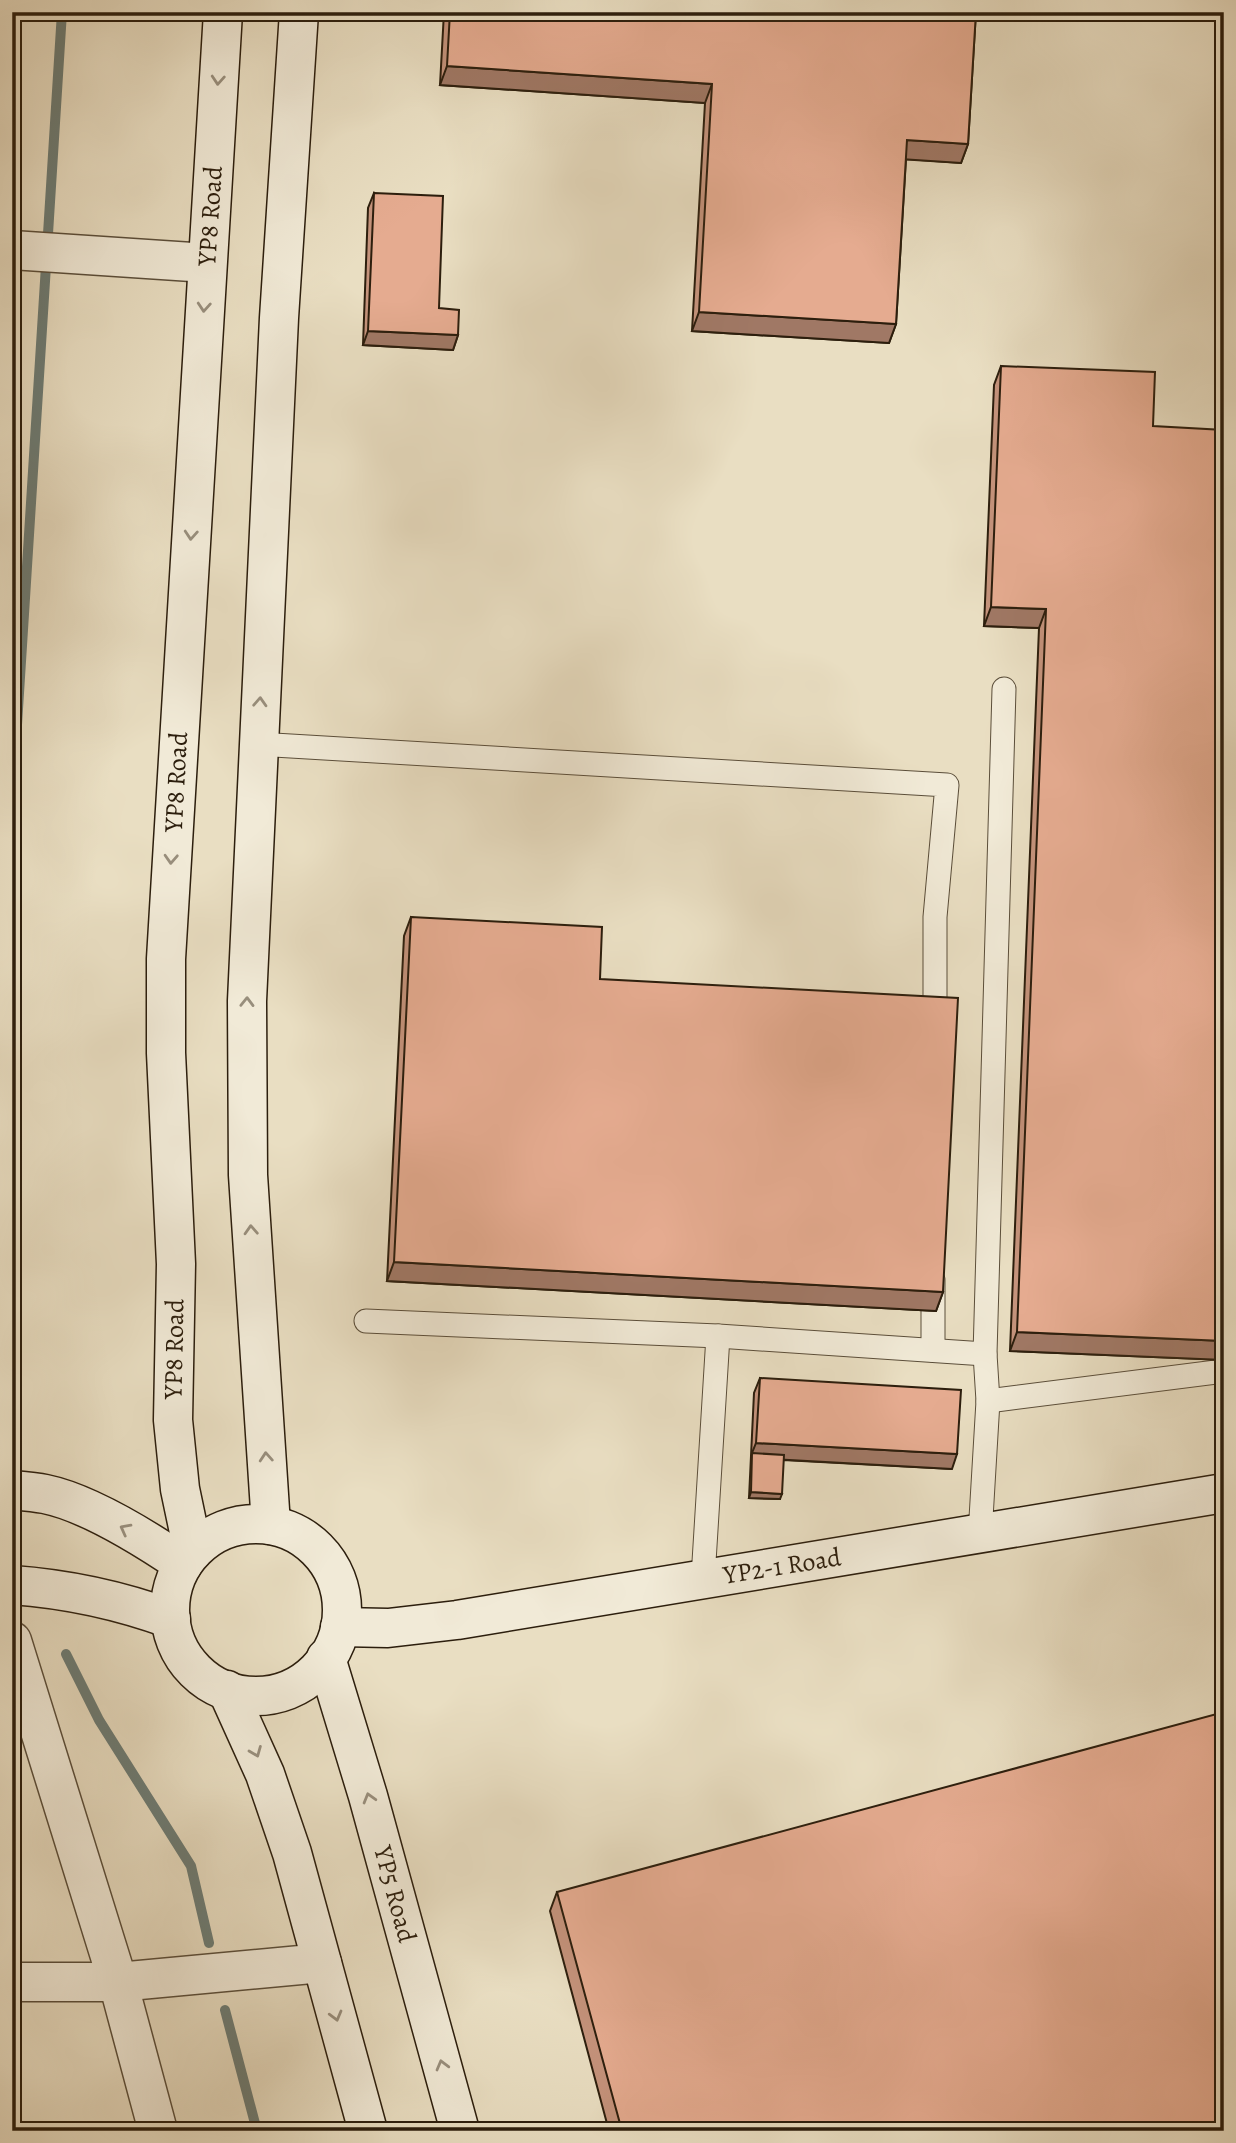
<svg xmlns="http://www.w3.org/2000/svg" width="1236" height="2143" font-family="Alegreya,serif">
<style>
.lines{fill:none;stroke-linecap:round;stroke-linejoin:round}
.stream{stroke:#6d7c75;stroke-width:10}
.lane-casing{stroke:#5b4e3a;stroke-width:25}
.street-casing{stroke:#5b4e3a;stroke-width:41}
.secondary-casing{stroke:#2c1e0d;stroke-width:41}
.lane{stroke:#f1ead7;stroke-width:23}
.street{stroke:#f1ead7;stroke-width:38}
.secondary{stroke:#f1ead7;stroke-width:38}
.wall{fill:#c5937c;stroke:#2c1e0d;stroke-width:2}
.shaded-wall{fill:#a07865;stroke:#2c1e0d;stroke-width:2}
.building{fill:#e5ab90;stroke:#2c1e0d;stroke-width:2}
.oneway{stroke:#988e7c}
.labels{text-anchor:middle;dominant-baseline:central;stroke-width:6;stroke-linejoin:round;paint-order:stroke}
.street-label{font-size:26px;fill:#2c1e0d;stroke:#f1ead7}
</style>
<rect width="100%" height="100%" fill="#e9dec2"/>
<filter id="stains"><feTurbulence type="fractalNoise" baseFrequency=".00286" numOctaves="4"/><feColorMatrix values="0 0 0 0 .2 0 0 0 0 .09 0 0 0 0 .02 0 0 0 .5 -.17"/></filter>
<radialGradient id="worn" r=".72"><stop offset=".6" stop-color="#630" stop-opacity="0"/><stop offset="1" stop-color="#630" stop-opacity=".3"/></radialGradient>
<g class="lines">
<!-- stream -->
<g class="stream">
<path d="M12 804 62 12"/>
<path d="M66 1654 99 1720 191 1866 209 1943"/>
<path d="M225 2010 257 2131"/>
</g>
<defs>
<g id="lane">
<path d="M257 744 947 785 935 917V1029"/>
<path d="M366 1321 718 1336 985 1354"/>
<path d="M933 1350V1280"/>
<path d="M988 1401 1224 1371"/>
<path d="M980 1535 988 1401 985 1354 1004 689"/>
<path d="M703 1578 718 1336"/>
</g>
<g id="street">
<path d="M12 250 207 263"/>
<path d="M12 1641 118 1982 158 2131"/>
<path d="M12 1982H118L322 1963"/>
</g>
<g id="secondary">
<path d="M12 1490C23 1491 35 1492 45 1494 89 1503 146 1539 183 1564"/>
<circle cx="256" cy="1610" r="86"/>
<path d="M271 1525 248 1175 247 1001 279 318 299 12"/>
<path d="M193 1551 180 1489 173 1420 176 1264 166 1053V959L223 12"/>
<path d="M12 1585C68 1589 119 1600 171 1619"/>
<path d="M340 1627 388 1628 457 1620 1224 1493"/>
<path d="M326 1658 368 1796 460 2131"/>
<path d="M227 1690 265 1774 292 1853 368 2131"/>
</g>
</defs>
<!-- lane casing -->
<use href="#lane" class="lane-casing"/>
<!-- street casing -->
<use href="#street" class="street-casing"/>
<!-- secondary casing -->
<use href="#secondary" class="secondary-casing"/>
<!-- lane -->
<use href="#lane" class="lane"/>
<!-- street -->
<use href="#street" class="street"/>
<!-- secondary -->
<use href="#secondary" class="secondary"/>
</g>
<!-- wall -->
<g class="wall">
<path d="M444 12H976L968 144 961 163 906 159 896 324 889 343 692 331 705 103 440 85Z"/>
<path d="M374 193 439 308 458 335 453 350 363 345 368 208Z"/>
<path d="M1001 366 1153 426 1224 1360 1010 1351 1039 628 984 626 994 385Z"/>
<path d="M411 917 600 979 943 1292 936 1311 387 1281 404 936Z"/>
<path d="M760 1378 952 1469 783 1460 780 1499 749 1498 754 1393Z"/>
<path d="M557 1892 1224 2131H609L550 1911Z"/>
</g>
<!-- shaded-wall -->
<g class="shaded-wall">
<path d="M447 66 712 84 705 103 440 85Z"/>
<path d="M907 140 968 144 961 163 900 159Z"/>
<path d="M699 312 896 324 889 343 692 331Z"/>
<path d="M368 331 458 335 453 350 363 345Z"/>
<path d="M991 607 1046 609 1039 628 984 626Z"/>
<path d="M394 1262 943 1292 936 1311 387 1281Z"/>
<path d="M1017 1332 1224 1341V1360L1010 1351Z"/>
<path d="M756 1443 957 1454 952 1469 752 1458V1453Z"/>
<path d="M751 1492 782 1494 780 1499 749 1498Z"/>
</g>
<!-- building -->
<g class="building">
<path d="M450 12H976L968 144 907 140 896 324 699 312 712 84 447 66Z"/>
<path d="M374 193 443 196 439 308 459 310 458 335 368 331Z"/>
<path d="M1001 366 1155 372 1153 426 1224 430V1341L1017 1332 1046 609 991 607Z"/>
<path d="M411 917 602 927 600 979 958 998 943 1292 394 1262Z"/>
<path d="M760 1378 961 1390 957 1454 756 1443Z"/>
<path d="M752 1453 784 1455 782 1494 751 1492Z"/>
<path d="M1224 1712V2131H622L557 1892Z"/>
</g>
<!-- one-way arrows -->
<defs><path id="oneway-chevron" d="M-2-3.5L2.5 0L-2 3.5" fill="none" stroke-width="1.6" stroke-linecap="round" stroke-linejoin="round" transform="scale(1.75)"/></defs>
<g class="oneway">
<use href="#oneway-chevron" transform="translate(218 80) rotate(94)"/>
<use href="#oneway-chevron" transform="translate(204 307) rotate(94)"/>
<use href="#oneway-chevron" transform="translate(191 535) rotate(94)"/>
<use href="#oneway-chevron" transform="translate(260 702) rotate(-87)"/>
<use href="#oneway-chevron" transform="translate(171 859) rotate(93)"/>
<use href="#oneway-chevron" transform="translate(247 1002) rotate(-89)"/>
<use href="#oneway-chevron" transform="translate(251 1230) rotate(-93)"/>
<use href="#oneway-chevron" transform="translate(266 1457) rotate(-94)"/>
<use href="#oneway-chevron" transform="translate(125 1529) rotate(-152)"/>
<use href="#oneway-chevron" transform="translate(256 1752) rotate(68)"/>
<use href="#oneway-chevron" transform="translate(369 1798) rotate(-106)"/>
<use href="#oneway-chevron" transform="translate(336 2016) rotate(75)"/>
<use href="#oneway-chevron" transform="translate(442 2065) rotate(-105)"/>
</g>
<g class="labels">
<!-- street labels -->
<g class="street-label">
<text transform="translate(210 216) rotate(-86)">YP8 Road</text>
<text transform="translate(176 782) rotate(-87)">YP8 Road</text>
<text transform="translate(174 1349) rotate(-89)">YP8 Road</text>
<text transform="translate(782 1566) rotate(-9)">YP2-1 Road</text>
<text transform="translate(395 1894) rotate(75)">YP5 Road</text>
</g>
</g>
<!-- margin -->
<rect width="1236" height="2143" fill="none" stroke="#e9dec2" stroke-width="42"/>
<rect x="14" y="14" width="1208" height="2115" fill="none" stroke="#2c1e0d" stroke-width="3.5"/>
<rect x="21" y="21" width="1194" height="2101" fill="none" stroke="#2c1e0d" stroke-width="2"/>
<rect width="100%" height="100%" filter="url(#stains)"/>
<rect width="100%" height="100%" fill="url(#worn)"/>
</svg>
